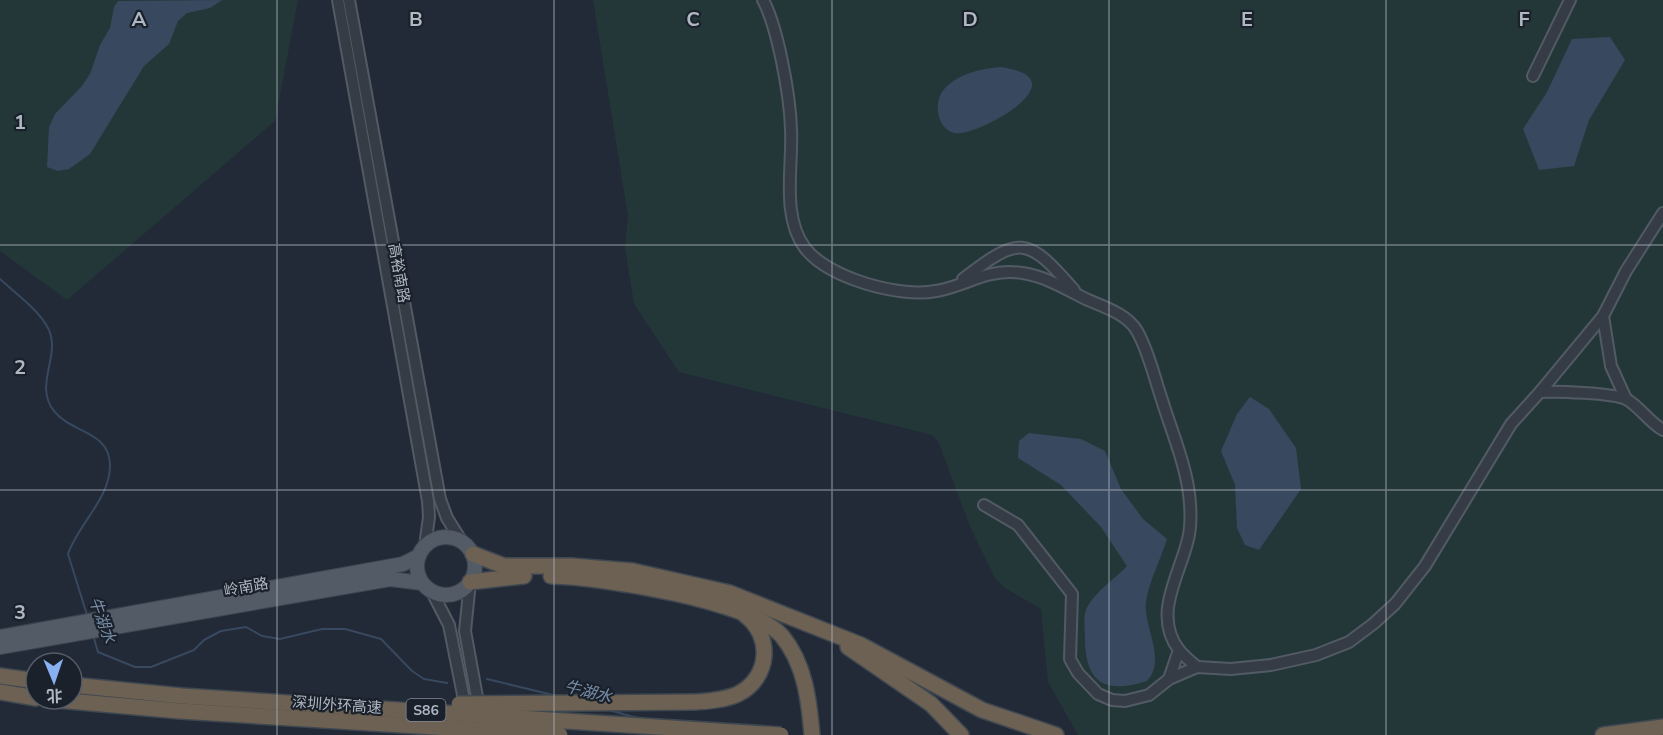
<svg xmlns="http://www.w3.org/2000/svg" width="1663" height="735" font-family="'Nunito Sans','Noto Sans SC',sans-serif">
<style>
.green{fill:#243738}
.water{fill:#38485e}
.lines{fill:none;stroke-linecap:round;stroke-linejoin:round}
.stream{stroke:#38485e;stroke-width:2}
.minor-casing{stroke:#525a64;stroke-width:14}
.major-casing{stroke:#3e4550;stroke-width:16}
.highway-casing{stroke:#3f4751;stroke-width:18}
.minor{stroke:#353c46;stroke-width:10}
.major{stroke:#525b66;stroke-width:14}
.highway{stroke:#6c6152;stroke-width:15}
.highway-bridge-casing{stroke:#3f4751;stroke-width:18;stroke-linecap:butt}
.highway-bridge{stroke:#6c6152;stroke-width:15}
.grid{fill:none;stroke:#afb7c3;stroke-width:1.5;stroke-opacity:0.55}
.labels{text-anchor:middle;dominant-baseline:central;stroke-width:4.5;stroke-linejoin:round;paint-order:stroke}
.shield{fill:#1a212b;stroke:#828a95;stroke-width:1.5}
.shield-label{font-size:14px;font-weight:bold;fill:#afb7c3}
.street-label{font-size:15px;fill:#afb7c3;stroke:#1a212b}
.water-label{font-size:16px;font-style:italic;fill:#798eaa;stroke:#1a212b}
.grid-label{font-size:20px;text-anchor:middle;font-weight:bold;fill:#afb7c3;stroke:#1a212b;stroke-width:4.5;stroke-linejoin:round;paint-order:stroke}
</style>
<rect width="100%" height="100%" fill="#212a36"/>
<!-- green -->
<g class="green">
<path d="M0 0H298L275 121 67 300 0 251Z"/>
<path d="M593 0H1663V735H1078L1048 682 1041 609 1005 588 995 578 971 529 938 441 932 435 679 372 634 304 625 248 628 216Z"/>
</g>
<!-- water -->
<g class="water">
<path d="M222 0 210 8 187 13 178 21 169 44 144 66 90 154 69 169 58 171 47 167 49 127 55 114 82 86 90 74 100 45 110 28 114 7 118 1Z"/>
<path d="M1610 37 1625 60 1589 120 1574 166 1539 170 1523 129 1547 92 1572 39Z"/>
<path d="M1000 67C1079 77 991 129 961 133 940 136 932 107 942 92 955 74 980 69 1000 67Z"/>
<path d="M1250 397 1269 409 1296 448 1301 489 1259 550 1245 545 1237 528 1235 485 1221 451 1237 414Z"/>
<path d="M1029 433 1081 439 1105 451 1121 489 1143 519 1167 539C1161 559 1149 581 1146 602 1143 626 1167 660 1147 681 1106 694 1085 684 1085 638 1085 629 1083 618 1086 610 1093 593 1115 579 1127 566L1101 527 1061 485 1018 458 1019 441Z"/>
</g>
<g class="lines">
<!-- stream -->
<g class="stream">
<path d="M0 279C16 294 38 309 48 328 62 355 33 385 54 411 71 433 109 431 110 464 111 498 78 524 68 554L87 615"/>
<path d="M93 635 98 652 135 667H151L194 650 204 640 221 631 246 627 262 636 280 639 322 629H345L381 639 412 671 424 679 447 683"/>
<path d="M487 679 557 696"/>
<path d="M609 710 641 719"/>
</g>
<defs>
<g id="minor">
<path d="M338 0 428 501 429 517 425 546"/>
<path d="M349 0 440 499 447 518 462 542"/>
<path d="M763 0C778 28 790 96 791 129 793 166 781 216 805 248 828 278 899 298 936 291 962 287 984 271 1011 272 1039 272 1063 288 1088 300 1105 307 1128 315 1137 331 1149 352 1154 377 1162 400 1172 433 1188 469 1190 504 1191 517 1191 530 1187 543 1178 578 1153 616 1179 650 1184 656 1191 662 1197 667"/>
<path d="M1533 76 1570 0"/>
<path d="M963 279C1020 235 1027 236 1074 290"/>
<path d="M1603 316 1611 366 1626 399"/>
<path d="M1540 392 1603 316 1626 271 1663 213"/>
<path d="M984 505 1018 525 1072 594 1070 659 1078 673 1098 694 1112 700 1125 701 1149 695 1169 679 1197 667 1231 669 1271 665 1316 655 1349 642 1373 624 1395 604 1425 566 1511 424 1540 392C1557 391 1612 393 1626 399 1638 405 1649 422 1663 430"/>
<path d="M470 582 465 631 479 708"/>
<path d="M431 590 449 625 466 710"/>
<path d="M1169 679 1179 650"/>
</g>
<g id="major">
<circle cx="446" cy="566" r="29"/>
<path d="M0 637 403 564 419 556"/>
<path d="M0 647 390 579 422 583"/>
</g>
<g id="highway">
<path d="M473 554 504 566H572L633 571 730 593 861 645 982 710 1056 735"/>
<path d="M551 576C600 577 751 600 782 636 805 664 809 700 812 735"/>
<path d="M470 582 524 576"/>
<path d="M848 647 931 704 961 735"/>
<path d="M0 676 36 681"/>
<path d="M0 692 36 698"/>
<path d="M696 702C709 701 725 700 738 694 770 678 773 636 745 615"/>
<path d="M1603 735 1663 727"/>
</g>
</defs>
<!-- minor casing -->
<use href="#minor" class="minor-casing"/>
<!-- major casing -->
<use href="#major" class="major-casing"/>
<!-- highway casing -->
<use href="#highway" class="highway-casing"/>
<!-- minor -->
<use href="#minor" class="minor"/>
<!-- major -->
<use href="#major" class="major"/>
<!-- highway -->
<use href="#highway" class="highway"/>
<defs>
<g id="highway-bridge">
<path d="M72 685 182 696 781 735"/>
<path d="M46 699 180 711 560 735"/>
<path d="M459 704 696 702"/>
</g>
</defs>
<!-- highway-bridge casing -->
<use href="#highway-bridge" class="highway-bridge-casing"/>
<!-- highway-bridge -->
<use href="#highway-bridge" class="highway-bridge"/>
</g>
<!-- grid -->
<path class="grid" d="M277 0V735M554 0V735M832 0V735M1109 0V735M1386 0V735M0 245H1663M0 490H1663"/>
<g class="labels">
<!-- shield labels -->
<rect class="shield" x="406.5" y="699" width="39" height="22" rx="4.5"/>
<g class="shield-label">
<text x="426" y="710">S86</text>
</g>
<!-- street labels -->
<g class="street-label">
<text transform="translate(399 273) rotate(80)">高裕南路</text>
<text transform="translate(246 587) rotate(-10)">岭南路</text>
<text transform="translate(337 705) rotate(4)">深圳外环高速</text>
</g>
<!-- water labels -->
<g class="water-label">
<text transform="translate(102 620) rotate(70)">牛湖水</text>
<text transform="translate(588 692) rotate(14)">牛湖水</text>
</g>
</g>
<g class="grid-label">
<text x="139" y="26">A</text>
<text x="416" y="26">B</text>
<text x="693" y="26">C</text>
<text x="970" y="26">D</text>
<text x="1247" y="26">E</text>
<text x="1524" y="26">F</text>
<text x="20" y="129">1</text>
<text x="20" y="374">2</text>
<text x="20" y="619">3</text>
</g>
<!-- north arrow -->
<g transform="translate(54 681) rotate(178)"><circle r="28" fill="#1a212b" stroke="#565d68" stroke-width="1.5"/>
<path d="M0-4.5L10 22L0 15L-10 22Z" fill="#87b1f0"/>
<text y="-9" font-size="16" font-weight="bold" text-anchor="middle" fill="#afb7c3">北</text>
</g>
</svg>
